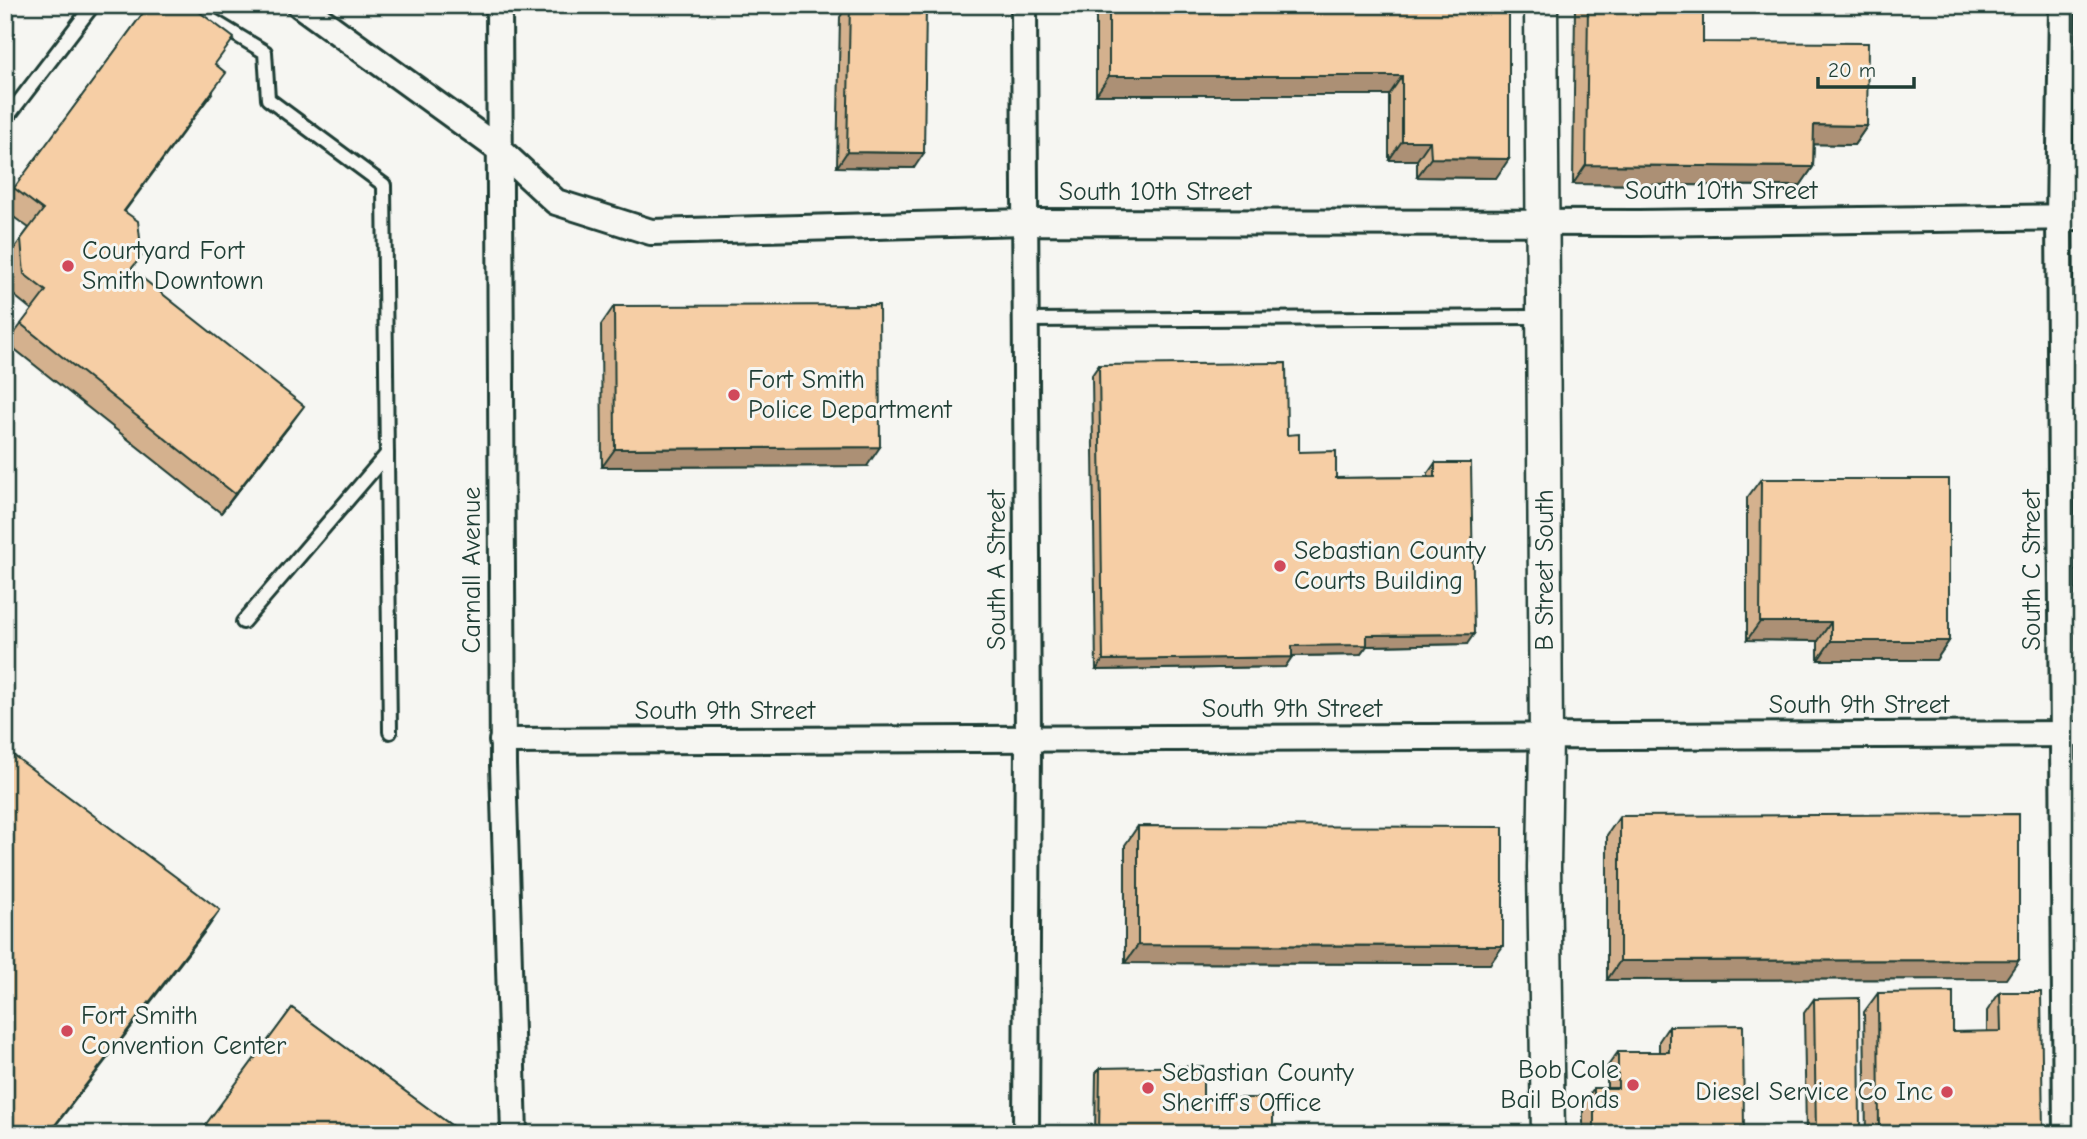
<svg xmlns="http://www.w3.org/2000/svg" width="2087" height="1139" font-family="'Comic Neue',sans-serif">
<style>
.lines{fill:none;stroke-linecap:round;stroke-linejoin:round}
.service-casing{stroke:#1f3d34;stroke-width:18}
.minor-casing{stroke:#1f3d34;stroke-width:30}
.tertiary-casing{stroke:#1f3d34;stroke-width:37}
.service{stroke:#f6f6f2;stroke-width:12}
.minor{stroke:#f6f6f2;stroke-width:24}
.tertiary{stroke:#f6f6f2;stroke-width:32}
.wall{fill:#d4b18e;stroke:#1f3d34;stroke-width:2}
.shaded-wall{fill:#ac9074;stroke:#1f3d34;stroke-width:2}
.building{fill:#f6cea5;stroke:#1f3d34;stroke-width:2}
.poi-dot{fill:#d1495b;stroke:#f6f6f2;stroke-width:2.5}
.labels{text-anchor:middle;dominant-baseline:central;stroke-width:6;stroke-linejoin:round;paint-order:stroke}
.street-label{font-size:26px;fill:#1f3d34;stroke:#f6f6f2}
.poi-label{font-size:26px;fill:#1f3d34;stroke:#f6f6f2;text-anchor:start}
</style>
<rect width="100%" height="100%" fill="#f6f6f2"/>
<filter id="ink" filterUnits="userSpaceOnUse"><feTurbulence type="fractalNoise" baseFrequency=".0143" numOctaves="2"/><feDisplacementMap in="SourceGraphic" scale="14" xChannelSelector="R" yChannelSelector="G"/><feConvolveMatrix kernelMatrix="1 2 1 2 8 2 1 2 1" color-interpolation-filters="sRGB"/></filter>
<g filter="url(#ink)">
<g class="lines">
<defs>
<g id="service">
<path d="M187 5 265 52 268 99 384 185 390 732"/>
<path d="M5 120 93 5"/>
<path d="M1025 320 1543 317"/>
<path d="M243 622 387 454"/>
</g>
<g id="minor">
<path d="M300 5 500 150 556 202 651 232 1025 222 1639 223 2082 217"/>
<path d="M499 5 503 765 514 1134"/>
<path d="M1024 5 1028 740 1026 1134"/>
<path d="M2062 5 2059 218 2066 1134"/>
<path d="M502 741 2082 734"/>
</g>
<path id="tertiary" d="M1541 5 1546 737 1544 867 1548 1134"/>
</defs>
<!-- service casing -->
<use href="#service" class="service-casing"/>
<!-- minor casing -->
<use href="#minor" class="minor-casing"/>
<!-- tertiary casing -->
<use href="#tertiary" class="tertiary-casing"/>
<!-- service -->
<use href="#service" class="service"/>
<!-- minor -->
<use href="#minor" class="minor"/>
<!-- tertiary -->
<use href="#tertiary" class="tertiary"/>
</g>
<!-- wall -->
<g class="wall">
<path d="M149 5 215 65 213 92 125 211 132 270 290 425 221 513 7 343 32 310 11 293 8 257 29 228 5 211V201Z"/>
<path d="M848 5H926L914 168 837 167 840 17Z"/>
<path d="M1096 5H1509L1496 178 1417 177V160H1389V95H1096Z"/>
<path d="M1575 5H1703V42L1867 126 1854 145 1814 144 1813 167 1800 186 1573 184Z"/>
<path d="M614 306 867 466 602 467 601 325Z"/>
<path d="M1099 365 1287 435 1299 452 1336 478 1428 477V473L1435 463 1467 644 1367 646 1360 655 1292 656 1285 667 1096 670 1092 375Z"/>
<path d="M1761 479 1949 641 1936 660H1818V641L1747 640V498Z"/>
<path d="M1620 816 2006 979 1607 980V835Z"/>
<path d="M1138 826 1490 964 1125 963V845Z"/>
<path d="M2000 992 2043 1134H1866L1864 1012 1878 993 1953 1032H1987V1011Z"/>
<path d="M1814 999 1860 1134H1806L1804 1013Z"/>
<path d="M292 1008 463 1134H200Z"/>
<path d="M1669 1026 1744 1134H1583V1103L1594 1088H1607V1067L1618 1052H1659V1041Z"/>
<path d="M1100 1068 1203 1098 1273 1134H1095L1096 1073Z"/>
</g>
<!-- shaded-wall -->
<g class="shaded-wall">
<path d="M1109 76H1402L1389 95H1096Z"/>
<path d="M1814 125 1867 126 1854 145 1801 144Z"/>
<path d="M1402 141H1430L1417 160H1389Z"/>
<path d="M847 152 924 153 914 168 837 167Z"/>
<path d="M1431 158 1509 159 1496 178 1417 177Z"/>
<path d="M1586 165 1813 167 1800 186 1573 184Z"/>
<path d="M304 406 290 425 221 513 235 494Z"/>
<path d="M880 447 867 466 602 467 615 449Z"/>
<path d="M1760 622H1831L1818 641 1747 640Z"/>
<path d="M1474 634 1467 644 1367 646 1360 655 1285 656 1292 646 1367 635Z"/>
<path d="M1831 641H1949L1936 660H1818Z"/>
<path d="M1292 657 1285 667 1096 670 1103 660Z"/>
<path d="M220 910 207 929 49 1134H48Z"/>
<path d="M1138 945 1503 946 1490 964 1125 963Z"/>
<path d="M2019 960 2006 979 1607 980 1620 961Z"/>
</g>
<!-- building -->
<g class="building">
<path d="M149 5H190L234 38 215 64 226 73 124 211 138 221 142 256 131 269 304 406 235 494 21 324 46 291 24 274 21 239 43 210 14 188Z"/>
<path d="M850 5H926L924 153 847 152Z"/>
<path d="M1109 5H1509V159L1431 158 1430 141H1402V76H1109Z"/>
<path d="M1588 5H1703V42L1868 43 1867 126 1814 125 1813 167 1586 165Z"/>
<path d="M879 305 880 447 615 449 614 306Z"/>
<path d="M1286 363 1287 435 1299 434V452L1336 451V478L1435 477V463H1471L1474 634 1367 635V645L1292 646V657L1103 660 1099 365Z"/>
<path d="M1761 479H1949V641H1831V622H1760Z"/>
<path d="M5 749 220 910 48 1134H5Z"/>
<path d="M2019 814V960L1620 961V816Z"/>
<path d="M1138 826 1503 827V946L1138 945Z"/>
<path d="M1953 992V1032L2001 1031 2000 992H2041L2043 1134H1879L1878 993Z"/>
<path d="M1859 998 1860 1134H1816L1814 999Z"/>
<path d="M292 1008 463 1134H219L206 1124Z"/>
<path d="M1743 1025 1744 1134H1594V1088H1618V1052H1669V1026Z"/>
<path d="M1203 1066V1098H1273V1134H1099L1100 1068Z"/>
</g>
</g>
<!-- markers -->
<g class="poi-dot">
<circle cx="68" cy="266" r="7"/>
<circle cx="734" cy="395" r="7"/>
<circle cx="1280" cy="566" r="7"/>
<circle cx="67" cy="1031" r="7"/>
<circle cx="1633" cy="1085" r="7"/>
<circle cx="1148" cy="1088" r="7"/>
<circle cx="1947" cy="1092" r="7"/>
</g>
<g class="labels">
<!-- street labels -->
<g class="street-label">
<text x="1721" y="191">South 10th Street</text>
<text x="1155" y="192">South 10th Street</text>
<text transform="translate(472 570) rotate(-90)">Carnall Avenue</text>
<text transform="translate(997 570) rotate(-90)">South A Street</text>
<text transform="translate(1545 570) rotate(-90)">B Street South</text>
<text transform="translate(2032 570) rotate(-90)">South C Street</text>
<text x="1859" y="705">South 9th Street</text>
<text x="1292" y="709">South 9th Street</text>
<text x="725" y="711">South 9th Street</text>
</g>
<!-- poi labels -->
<g class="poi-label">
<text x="82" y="251">Courtyard Fort<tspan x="82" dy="30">Smith Downtown</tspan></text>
<text x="748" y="380">Fort Smith<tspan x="748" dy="30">Police Department</tspan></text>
<text x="1294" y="551">Sebastian County<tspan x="1294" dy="30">Courts Building</tspan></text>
<text x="81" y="1016">Fort Smith<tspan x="81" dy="30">Convention Center</tspan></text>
<text x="1619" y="1070" text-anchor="end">Bob Cole<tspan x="1619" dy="30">Bail Bonds</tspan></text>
<text x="1162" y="1073">Sebastian County<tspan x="1162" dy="30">Sheriff's Office</tspan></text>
<text x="1933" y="1092" text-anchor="end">Diesel Service Co Inc</text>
</g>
</g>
<!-- margin -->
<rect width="2087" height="1139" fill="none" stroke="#f6f6f2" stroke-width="28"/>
<rect x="14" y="14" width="2059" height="1111" fill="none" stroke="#1f3d34" stroke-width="2.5" filter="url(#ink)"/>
<!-- scale -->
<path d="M1818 77v10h96v-10" fill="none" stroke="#1f3d34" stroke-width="3.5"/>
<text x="1828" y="77" font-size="21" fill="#1f3d34" stroke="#f6f6f2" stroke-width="5" paint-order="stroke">20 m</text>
</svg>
